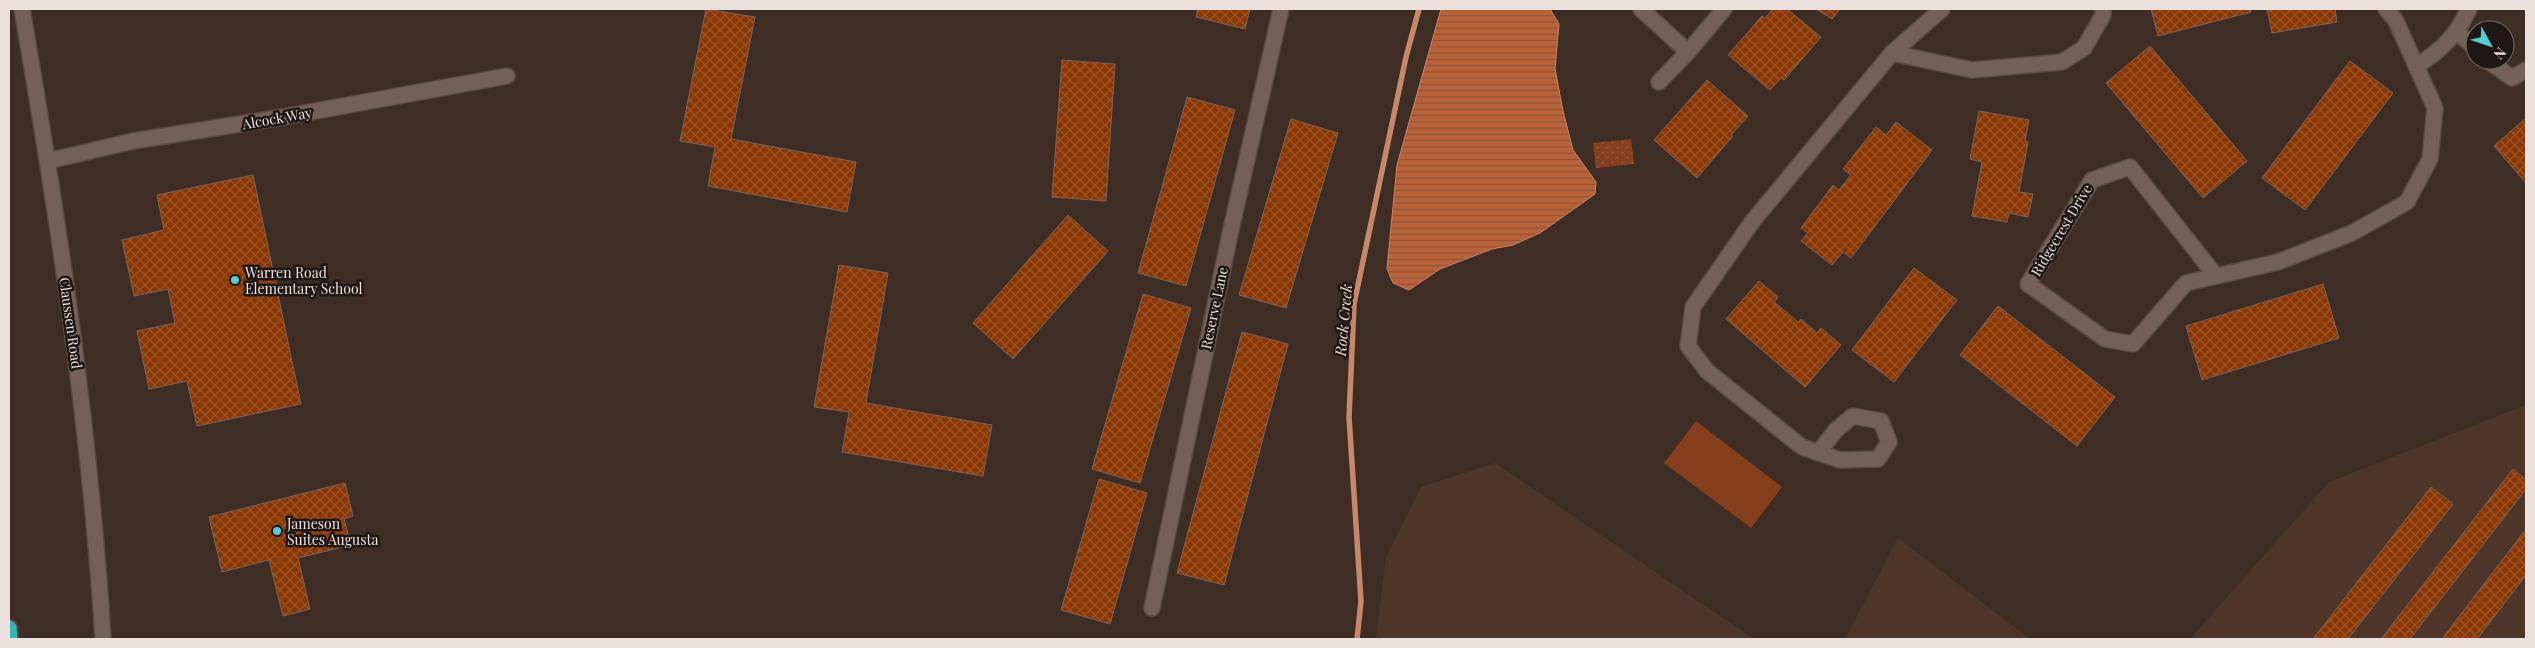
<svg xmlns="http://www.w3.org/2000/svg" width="2535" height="648" font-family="'Playfair Display',serif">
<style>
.built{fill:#4d352a}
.grass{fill:#853f1d}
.park{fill:url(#park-dots)}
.water{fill:url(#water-rules);stroke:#c98769}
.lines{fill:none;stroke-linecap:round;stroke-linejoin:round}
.stream{stroke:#c98769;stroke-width:5.5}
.building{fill:url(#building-cross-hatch);stroke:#78645c}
.street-casing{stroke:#584a43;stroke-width:18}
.highway-casing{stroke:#584a43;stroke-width:18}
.street{stroke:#746058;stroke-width:15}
.highway{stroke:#33b2bc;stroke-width:15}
.poi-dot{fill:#52ccd6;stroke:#1f1714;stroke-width:2}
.labels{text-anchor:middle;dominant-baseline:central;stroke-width:5;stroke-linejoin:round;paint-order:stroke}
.street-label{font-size:14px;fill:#ebe0db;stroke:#1f1714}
.poi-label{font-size:14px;fill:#ebe0db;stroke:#1f1714;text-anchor:start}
.water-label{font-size:15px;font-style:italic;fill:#f5dcd1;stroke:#1f1714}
</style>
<defs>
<pattern id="park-dots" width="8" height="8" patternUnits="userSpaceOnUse" patternTransform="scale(1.25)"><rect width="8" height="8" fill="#853f1d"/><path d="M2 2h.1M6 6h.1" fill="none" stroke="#965a3d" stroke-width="1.8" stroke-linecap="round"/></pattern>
<pattern id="water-rules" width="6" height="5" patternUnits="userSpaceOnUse" patternTransform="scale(1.25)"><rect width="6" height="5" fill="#ba6138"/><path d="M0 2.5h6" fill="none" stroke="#8c553c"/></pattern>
<pattern id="building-cross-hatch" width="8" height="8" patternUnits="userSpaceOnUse" patternTransform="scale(1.25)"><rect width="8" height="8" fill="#8a3602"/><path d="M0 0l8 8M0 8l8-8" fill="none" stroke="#9b5326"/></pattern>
</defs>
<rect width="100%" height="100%" fill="#3e2d25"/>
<!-- built -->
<g class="built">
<path d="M2526 405V639H2190L2329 482Z"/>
<path d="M1495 463 1754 639H1376L1386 557 1421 487Z"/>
<path d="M1898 538 2030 639H1845Z"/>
</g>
<!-- grass -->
<path class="grass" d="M1696 421 1782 487 1751 528 1664 463Z"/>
<!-- park -->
<path class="park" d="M1631 139 1634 164 1596 168 1593 143Z"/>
<!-- water -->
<path class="water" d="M1441 9H1550L1559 24 1555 69 1563 111 1573 150 1596 182 1595 194 1540 233 1513 245 1492 249 1440 269 1409 290 1393 283 1387 269 1397 165Z"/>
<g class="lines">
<!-- stream -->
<path class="stream" d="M1357 639 1361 601 1349 417 1354 304 1406 57 1419 9"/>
</g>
<!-- building -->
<g class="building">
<path d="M706 9 755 17 731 139 856 162 847 212 708 186 715 147 680 141Z"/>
<path d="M1198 9H1250L1245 29 1196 17Z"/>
<path d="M1773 9H1787L1821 37 1784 80 1781 78 1770 90 1728 55 1762 16 1765 18Z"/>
<path d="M1816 9H1840L1832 19Z"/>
<path d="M2151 9H2250L2251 12 2158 36Z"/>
<path d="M2267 9H2335L2337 22 2272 33Z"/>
<path d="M2150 46 2247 161 2203 198 2106 83Z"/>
<path d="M1062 60 1115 64 1106 201 1052 197Z"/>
<path d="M2350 61 2393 93 2305 210 2262 178Z"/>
<path d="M1707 80 1748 116 1731 135 1733 136 1697 178 1654 140Z"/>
<path d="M1187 97 1235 110 1186 286 1138 273Z"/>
<path d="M1979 111 2029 120 2025 141 2028 142 2019 192 2033 194 2028 217 2009 213 2007 222 1972 216 1982 162 1970 159Z"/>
<path d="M2526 118V183L2494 146Z"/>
<path d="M1291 119 1338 133 1286 308 1239 295Z"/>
<path d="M1896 122 1932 150 1851 258 1843 252 1832 265 1801 241 1808 233 1801 228 1833 185 1839 190 1851 175 1843 169 1876 127 1886 135Z"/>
<path d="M253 175 301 404 197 426 187 381 149 389 137 331 175 323 168 289 134 296 122 240 164 230 157 195Z"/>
<path d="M1068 215 1108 251 1013 359 973 323Z"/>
<path d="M839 265 888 273 866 403 992 425 983 476 842 452 849 412 814 407Z"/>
<path d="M1914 268 1957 300 1894 382 1852 350Z"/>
<path d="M1759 281 1778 297 1774 302 1798 322 1801 319 1817 333 1821 328 1841 345 1805 387 1726 319Z"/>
<path d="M2323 284 2339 338 2202 380 2186 326Z"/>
<path d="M1143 294 1191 308 1140 483 1092 469Z"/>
<path d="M1998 306 2115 397 2077 446 1960 355Z"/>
<path d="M1242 332 1288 344 1224 585 1177 573Z"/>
<path d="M2513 469 2526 480V489L2410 639H2381Z"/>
<path d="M1099 479 1147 493 1110 624 1061 610Z"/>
<path d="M345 483 353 516 344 519 351 545 298 558 310 609 283 616 269 560 222 572 209 517Z"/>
<path d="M2431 487 2453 504 2348 639H2313Z"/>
<path d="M2526 529V575L2477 639H2442Z"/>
</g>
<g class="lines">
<defs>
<g id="street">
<path d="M22 9C58 218 90 427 103 639"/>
<path d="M1641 9 1688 52"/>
<path d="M2457 32 2475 48"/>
<path d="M1892 53 1972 70 2062 62 2084 48 2103 15V9"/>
<path d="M2487 60 2512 78 2526 70"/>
<path d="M2416 66C2442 50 2456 36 2469 9"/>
<path d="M1659 82 1688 52 1724 9"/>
<path d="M48 161 133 141 283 117 507 76"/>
<path d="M2216 276 2130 167 2092 180 2028 284 2105 339 2133 344 2186 283 2278 262 2352 233 2407 202 2430 159 2435 108 2396 21 2386 9"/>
<path d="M1818 453 1836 430 1853 416 1881 421 1889 442 1878 459 1840 460 1802 447 1707 371 1688 346 1693 307 1752 222 1892 53 1942 9"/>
<path d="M1152 608 1230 234 1281 9"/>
</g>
<path id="highway" d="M9 628 10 639"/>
</defs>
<!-- street casing -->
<use href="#street" class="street-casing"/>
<!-- highway casing -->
<use href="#highway" class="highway-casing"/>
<!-- street -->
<use href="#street" class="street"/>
<!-- highway -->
<use href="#highway" class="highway"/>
</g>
<!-- markers -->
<g class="poi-dot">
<circle cx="235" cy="280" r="5"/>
<circle cx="277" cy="531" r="5"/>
</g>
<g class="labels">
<!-- street labels -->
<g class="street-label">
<text transform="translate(277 118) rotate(-10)">Alcock Way</text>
<text transform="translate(2061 230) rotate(-59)">Ridgecrest Drive</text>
<text transform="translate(1214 308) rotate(-78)">Reserve Lane</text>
<text transform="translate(71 323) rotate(82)">Claussen Road</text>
</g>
<!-- poi labels -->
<g class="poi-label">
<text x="245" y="272">Warren Road<tspan x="245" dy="16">Elementary School</tspan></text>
<text x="287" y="523">Jameson<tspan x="287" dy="16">Suites Augusta</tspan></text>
</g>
<!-- water labels -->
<g class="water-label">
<text transform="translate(1343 320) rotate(-85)">Rock Creek</text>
</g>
</g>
<!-- border -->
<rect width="2535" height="648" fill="none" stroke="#ebe0db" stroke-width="20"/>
<!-- north arrow -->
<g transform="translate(2490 45) rotate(130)"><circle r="24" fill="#1f1714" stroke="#716764"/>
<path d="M0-4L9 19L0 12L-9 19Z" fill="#52ccd6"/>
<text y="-8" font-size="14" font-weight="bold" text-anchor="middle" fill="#ebe0db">N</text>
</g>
</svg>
